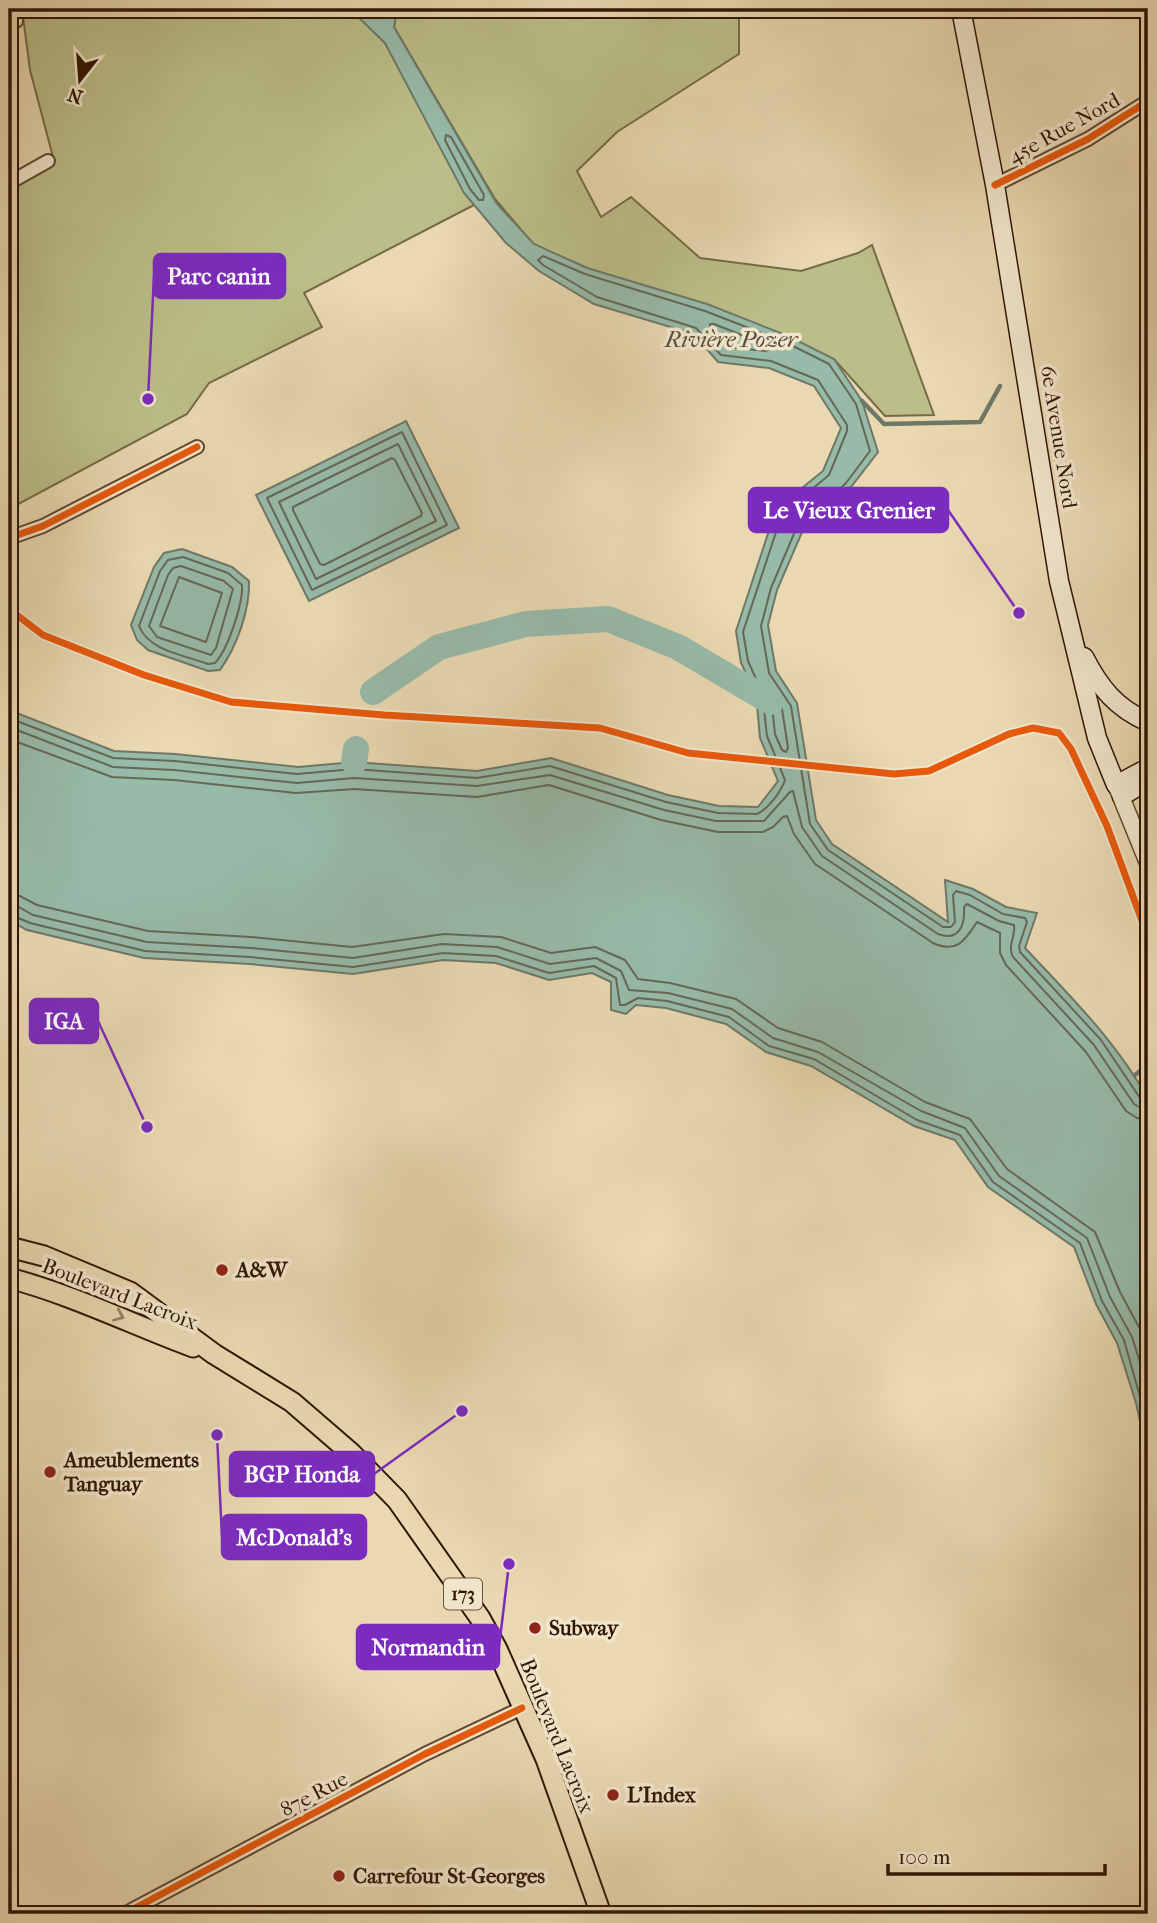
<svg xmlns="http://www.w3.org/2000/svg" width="1157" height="1923" font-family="'IM FELL French Canon',serif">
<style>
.green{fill:#bbbe88;stroke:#766a46;stroke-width:2}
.water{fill:#97baa9;stroke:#6e7867;stroke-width:2}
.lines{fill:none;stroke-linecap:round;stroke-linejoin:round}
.shore{stroke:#646856;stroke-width:2}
.stream{stroke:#6e7867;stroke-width:4.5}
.river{stroke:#97baa9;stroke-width:26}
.minor-casing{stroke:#5f462e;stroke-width:16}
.tertiary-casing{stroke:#5f462e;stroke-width:19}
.secondary-casing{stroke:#311603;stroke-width:21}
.primary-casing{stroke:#311603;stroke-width:23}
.minor{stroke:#f1e6cc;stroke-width:12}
.tertiary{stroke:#f1e6cc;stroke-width:16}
.secondary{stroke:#f1e6cc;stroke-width:18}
.primary{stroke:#e9d8b1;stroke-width:19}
.cycleway-casing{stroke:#f1e6cc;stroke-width:11}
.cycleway{stroke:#e8590c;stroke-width:7}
.oneway{stroke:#968163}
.poi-dot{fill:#8f2418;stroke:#f1e6cc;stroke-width:2.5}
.labels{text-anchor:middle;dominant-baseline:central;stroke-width:7;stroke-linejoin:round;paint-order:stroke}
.shield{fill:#f1e6cc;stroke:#6b543f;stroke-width:2}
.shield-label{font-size:19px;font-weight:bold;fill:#311603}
.street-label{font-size:21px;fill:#311603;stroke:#f1e6cc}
.poi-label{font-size:21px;font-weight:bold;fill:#311603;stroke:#f1e6cc;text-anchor:start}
.water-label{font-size:23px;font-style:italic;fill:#554f3d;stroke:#f1e6cc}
.leader{fill:none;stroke:#7b2cbf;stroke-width:2.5}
.callout-dot{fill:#7b2cbf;stroke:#f1e6cc;stroke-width:2.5}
.callout{fill:#7b2cbf;stroke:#7b2cbf;stroke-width:2.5}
.callout-label{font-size:23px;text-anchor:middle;font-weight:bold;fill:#fff}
</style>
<rect width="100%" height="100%" fill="#e9d8b1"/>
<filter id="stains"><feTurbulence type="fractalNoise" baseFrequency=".00286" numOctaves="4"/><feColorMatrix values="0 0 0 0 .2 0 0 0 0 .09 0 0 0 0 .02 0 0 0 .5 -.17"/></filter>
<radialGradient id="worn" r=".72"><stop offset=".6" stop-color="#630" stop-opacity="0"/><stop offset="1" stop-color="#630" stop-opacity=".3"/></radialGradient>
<!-- green -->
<g class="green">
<path d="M22 9H351L385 43 474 205 304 293 322 327 209 383 187 414 9 509V184L53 157 30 70Z"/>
<path d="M397 9H739V54L617 132 577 171 601 217 631 197 700 258 801 271 858 253 872 245 934 415 885 416 834 359 587 268 534 245 495 199 394 27Z"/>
</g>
<!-- water -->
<g class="water">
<path d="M350 9H397L394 27 497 204 534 244 587 268 707 304 788 336 834 359 862 401 878 452 851 487 802 532 777 590 768 625 776 671 797 703 816 820 832 844 948 922 945 880 973 889 1006 907 1037 913 1025 948C1070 996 1116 1041 1148 1099V1457L1136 1403 1117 1343 1096 1304 1074 1247 988 1187 955 1140 914 1126 811 1066 766 1052 726 1024 666 1008 636 1005 626 1014 611 1010V982L592 973 549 980 496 963 443 960 353 974 250 964 144 958 27 930 9 920V710L114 751 175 754 298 767 354 762 477 771 551 758 668 795 719 806 758 807 778 781 760 738 756 694 741 663 736 631 776 509 823 471 841 428 814 386 769 368 718 362 694 334 594 304 539 271 506 243 464 193 385 43Z"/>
<path d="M406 421 459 528 309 601 256 495Z"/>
<path d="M182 549 232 567 249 581C250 610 237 646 220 670L208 671 148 650 137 640 131 625 154 567 164 553Z"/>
</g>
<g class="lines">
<!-- shore -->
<g class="shore">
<path d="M446 135 451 137 484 195 483 200H479L470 189 445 140Z"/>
<path d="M714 324 767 345 769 349 766 351 726 347 710 328V324Z"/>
<path d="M402 432 447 525 312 590 267 498Z"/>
<path d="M398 444 436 521 316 579 279 502Z"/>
<path d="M392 458 395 460 422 513 421 516 324 565 320 564 293 510V507Z"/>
<path d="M183 557 228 573 242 585C243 604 228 649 215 663L208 664C184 655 149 651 139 626L160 571 168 560Z"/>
<path d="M181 566 224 581 233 589 216 648 211 655 157 637 149 626 168 575 173 568Z"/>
<path d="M179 577 222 593 206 642 160 626Z"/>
<path d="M776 702 782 709 788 748 786 752 782 750 775 734 772 706Z"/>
<path d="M9 718 113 758 175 761 297 774 354 769 477 778 550 766 666 802 718 813 757 814C768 809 781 792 785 780L767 736 762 692 748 661 743 632 782 514 829 475 847 431V425L818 380 771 361 721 355 696 328 597 297 543 265 538 260 543 256 585 274 705 311 785 342 829 364 856 404 870 451 846 483 796 529 771 588 761 626 769 673 791 706 810 824 828 850 943 927H951L955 922 953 895 956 891 970 895 1003 914 1025 918 1027 922 1019 946 1020 952 1101 1040 1140 1098 1148 1100"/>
<path d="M9 727 113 767 174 770 297 783 354 778 477 786 550 775 664 810 716 821H764L790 792 793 791 802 827 822 856 938 934C960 942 965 924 964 907L967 904 999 921 1014 925C1016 936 1007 945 1013 957L1094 1045 1134 1104 1141 1108 1148 1109"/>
<path d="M9 739 112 777 174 780 296 793 354 789 477 797 549 785 661 820 718 832H763L773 827 783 817 787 816 794 834 815 864 933 943C958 954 965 940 977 922L1000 933V953L1006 965 1086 1052 1126 1111 1137 1118 1148 1120"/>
<path d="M9 895 20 896 37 905 148 931 251 937 352 947 444 934 501 937 551 953 595 947 625 960 638 979 670 983 736 999 778 1028 822 1042 925 1102 970 1119 1007 1169 1095 1232 1120 1292 1141 1331 1148 1354"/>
<path d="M9 905 17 906 33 915 147 942 251 948 353 958 442 944 497 947 550 964 596 958 621 971 629 990 668 993 732 1009 773 1038 818 1052 921 1111 965 1128 999 1176 1087 1238 1110 1297 1132 1337 1148 1388"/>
<path d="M9 914 30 923 145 951 250 957 353 967 443 953 496 956 549 973 594 966 616 978 620 1005H625L638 998 667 1001 729 1017 769 1046 814 1059 917 1120 960 1135 993 1182 1080 1243 1102 1301 1124 1340 1148 1425"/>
</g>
<!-- stream -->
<g class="stream">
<path d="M862 401 884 424 980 422 1000 386"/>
<path d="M1135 1075 1148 1065"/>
</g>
<!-- river -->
<g class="river">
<path d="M373 692 439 647 526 624 608 619 678 647 771 702"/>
<path d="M354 762 356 749"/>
</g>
<defs>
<g id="minor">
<path d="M9 24 16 21"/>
<path d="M9 183 48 161"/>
<path d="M995 185 1088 139 1148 101"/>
<path d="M9 538 43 526 197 447"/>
<path d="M124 1914 425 1754 522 1708"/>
</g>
<path id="tertiary" d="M1117 787 1148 863"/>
<g id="secondary">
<path d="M961 9 995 185 1059 581 1097 738 1116 785 1148 768"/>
<path d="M1084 657C1100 688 1116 708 1148 722"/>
<path d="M1122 796 1148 780"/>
</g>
<g id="primary">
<path d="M9 1247 44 1256 130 1292 214 1354 292 1402 351 1453 397 1500 480 1618 497 1649 546 1759 601 1914"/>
<path d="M9 1278C73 1295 131 1324 193 1347"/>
</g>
</defs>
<!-- minor casing -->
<use href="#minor" class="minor-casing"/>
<!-- tertiary casing -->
<use href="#tertiary" class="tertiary-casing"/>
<!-- secondary casing -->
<use href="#secondary" class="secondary-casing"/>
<!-- primary casing -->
<use href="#primary" class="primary-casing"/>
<!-- minor -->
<use href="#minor" class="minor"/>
<!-- tertiary -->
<use href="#tertiary" class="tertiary"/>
<!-- secondary -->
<use href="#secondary" class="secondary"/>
<!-- primary -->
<use href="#primary" class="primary"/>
<defs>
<g id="cycleway">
<path d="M995 185 1088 139 1148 101"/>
<path d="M9 538 43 526 197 447"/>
<path d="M9 609 43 635 144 675 231 702 384 715 600 728 688 753 894 774 929 771 1009 734 1033 728 1059 733 1071 749 1107 826 1148 937"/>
<path d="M124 1914 425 1754 522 1708"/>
</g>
</defs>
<!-- cycleway casing -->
<use href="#cycleway" class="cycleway-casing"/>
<!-- cycleway -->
<use href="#cycleway" class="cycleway"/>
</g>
<!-- one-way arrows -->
<defs><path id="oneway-chevron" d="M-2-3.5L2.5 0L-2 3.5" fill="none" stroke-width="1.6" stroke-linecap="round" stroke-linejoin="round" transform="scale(1.75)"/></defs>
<use class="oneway" href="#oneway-chevron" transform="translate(119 1316) rotate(23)"/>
<!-- markers -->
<g class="poi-dot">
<circle cx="222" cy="1270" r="7"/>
<circle cx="50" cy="1472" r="7"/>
<circle cx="535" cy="1628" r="7"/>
<circle cx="613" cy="1795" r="7"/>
<circle cx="339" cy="1876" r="7"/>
</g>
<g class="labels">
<!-- shield labels -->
<rect class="shield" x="444" y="1578.5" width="38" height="31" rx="5"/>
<g class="shield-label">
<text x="463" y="1594">173</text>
</g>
<!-- street labels -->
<g class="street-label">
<text transform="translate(1064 128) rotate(-29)">45e Rue Nord</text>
<text transform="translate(1059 437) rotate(81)">6e Avenue Nord</text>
<text transform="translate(120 1294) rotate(21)">Boulevard Lacroix</text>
<text transform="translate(557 1736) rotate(68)">Boulevard Lacroix</text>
<text transform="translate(314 1794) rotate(-28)">87e Rue</text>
</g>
<!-- poi labels -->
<g class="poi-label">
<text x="236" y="1270">A&amp;W</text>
<text x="64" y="1460">Ameublements<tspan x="64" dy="24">Tanguay</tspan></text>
<text x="549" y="1628">Subway</text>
<text x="627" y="1795">L'Index</text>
<text x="353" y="1876">Carrefour St-Georges</text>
</g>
<!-- water labels -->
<g class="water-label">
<text x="731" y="339">Rivière Pozer</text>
</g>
</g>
<!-- callouts -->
<path class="leader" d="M148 399L154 276M1019 613L948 510M147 1127L98 1021M462 1411L374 1474M217 1435L222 1537M509 1564L499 1647"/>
<g class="callout-dot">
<circle cx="148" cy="399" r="7"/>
<circle cx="1019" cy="613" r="7"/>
<circle cx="147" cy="1127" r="7"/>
<circle cx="462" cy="1411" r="7"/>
<circle cx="217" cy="1435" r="7"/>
<circle cx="509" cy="1564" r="7"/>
</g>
<g class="callout">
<rect x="154" y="254" width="131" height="44" rx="7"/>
<rect x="749" y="488" width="199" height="44" rx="7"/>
<rect x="30" y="999" width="68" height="44" rx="7"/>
<rect x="230" y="1452" width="144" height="44" rx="7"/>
<rect x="222" y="1515" width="144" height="44" rx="7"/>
<rect x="357" y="1625" width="142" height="44" rx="7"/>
</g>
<g class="callout-label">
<text x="219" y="284">Parc canin</text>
<text x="849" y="518">Le Vieux Grenier</text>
<text x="64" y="1029">IGA</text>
<text x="302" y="1482">BGP Honda</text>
<text x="294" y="1545">McDonald's</text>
<text x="428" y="1655">Normandin</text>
</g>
<!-- margin -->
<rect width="1157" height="1923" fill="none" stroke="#e9d8b1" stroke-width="35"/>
<rect x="10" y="10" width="1136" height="1902" fill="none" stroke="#311603" stroke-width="3.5"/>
<rect x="18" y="18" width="1122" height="1888" fill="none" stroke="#311603" stroke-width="2"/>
<!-- north arrow -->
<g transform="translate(80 80) rotate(197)" stroke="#f1e6cc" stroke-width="5" paint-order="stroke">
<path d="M0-5L12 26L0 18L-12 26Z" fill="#311603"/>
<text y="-10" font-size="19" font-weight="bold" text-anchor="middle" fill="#311603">N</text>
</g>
<!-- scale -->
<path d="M888 1864v10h217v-10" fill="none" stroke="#311603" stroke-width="3.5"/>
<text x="898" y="1864" font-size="21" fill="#311603" stroke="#f1e6cc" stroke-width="5" paint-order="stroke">100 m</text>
<rect width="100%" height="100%" filter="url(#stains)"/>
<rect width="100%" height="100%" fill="url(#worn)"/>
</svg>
